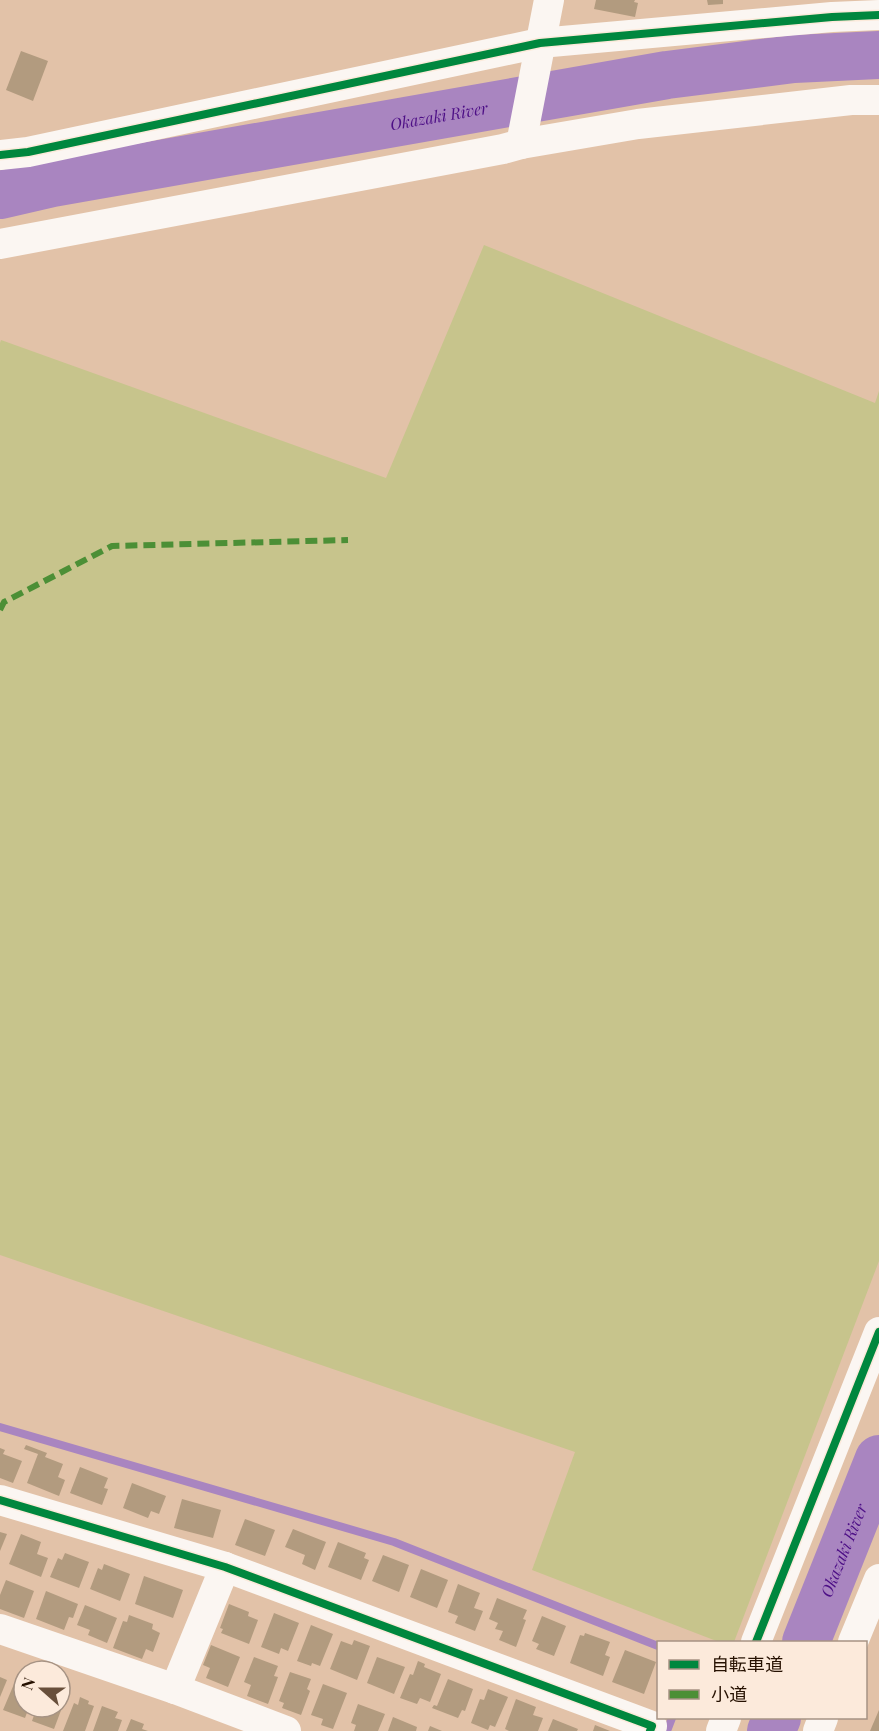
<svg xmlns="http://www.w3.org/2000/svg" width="879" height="1731" font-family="'Playfair Display','Noto Sans JP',serif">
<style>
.green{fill:#c7c48c}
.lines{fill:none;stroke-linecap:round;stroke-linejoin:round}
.stream{stroke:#a985c0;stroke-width:8}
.river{stroke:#a985c0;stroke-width:48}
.building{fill:#b29b7f}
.minor{stroke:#fbf6f2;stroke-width:30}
.quiet{stroke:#4c8f36;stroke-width:6;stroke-dasharray:12 6;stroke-linecap:butt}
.cycleway-casing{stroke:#fceadb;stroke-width:11}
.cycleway{stroke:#00873e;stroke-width:8}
.labels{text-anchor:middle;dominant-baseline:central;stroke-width:5;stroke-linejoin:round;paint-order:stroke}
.water-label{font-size:16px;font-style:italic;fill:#4d0f86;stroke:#fceadb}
</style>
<rect width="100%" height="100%" fill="#e2c2a8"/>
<!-- green -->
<path class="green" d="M484 245 875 403 879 391V1261L734 1642H719L532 1570 575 1452 0 1255V343L1 340 386 478Z"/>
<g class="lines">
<!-- stream -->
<g class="stream">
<path d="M0 1427 394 1542 658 1646"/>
<path d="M667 1731 672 1718"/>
</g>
<!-- river -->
<g class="river">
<path id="s1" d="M0 195 52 183 667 75 794 59 879 55"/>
<path id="s2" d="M806 1642 879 1459"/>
<path d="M771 1731 777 1718"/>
</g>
</g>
<!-- building -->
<g class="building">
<path d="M596 0H635L634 2 638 3 635 17 594 9Z"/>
<path d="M707 0H723V4L708 5Z"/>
<path d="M21 51 48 61 33 101 6 90Z"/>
<path d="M26 1445 47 1453 45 1457 63 1464 58 1477 65 1480 59 1496 27 1483 38 1454 24 1449Z"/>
<path d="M0 1448 5 1450 3 1454 22 1461 13 1483 0 1478Z"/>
<path d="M80 1467 108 1478 104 1488 108 1489 102 1505 70 1493Z"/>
<path d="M132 1483 166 1496 159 1514 151 1511 148 1518 123 1508Z"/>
<path d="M182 1499 221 1510 213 1538 174 1528Z"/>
<path d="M245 1519 275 1530 265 1556 235 1545Z"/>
<path d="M293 1529 326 1542 315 1570 302 1564 305 1555 285 1547Z"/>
<path d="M0 1532 7 1534 0 1551Z"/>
<path d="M21 1534 41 1542 37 1554 48 1558 41 1577 9 1564Z"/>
<path d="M338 1542 366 1553 364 1558 369 1560 361 1580 328 1567Z"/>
<path d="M65 1553 89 1562 79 1588 50 1577 58 1558 62 1560Z"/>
<path d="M383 1555 409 1565 399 1592 372 1581Z"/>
<path d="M104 1564 130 1574 120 1601 90 1589 98 1568 102 1570Z"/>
<path d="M421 1569 448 1580 437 1608 410 1597Z"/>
<path d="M144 1576 183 1590 173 1618 135 1604Z"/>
<path d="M6 1580 34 1591 24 1618 0 1609V1595Z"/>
<path d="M458 1584 480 1593 474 1608 483 1611 475 1631 455 1623 458 1616 448 1612Z"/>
<path d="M46 1591 78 1604 73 1618 69 1617 64 1630 36 1619Z"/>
<path d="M497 1598 527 1610 523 1619 526 1620 516 1647 499 1640 503 1631 495 1629 498 1623 489 1619Z"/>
<path d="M229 1604 249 1612 248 1616 258 1620 249 1644 221 1633 223 1629 220 1628Z"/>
<path d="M85 1605 117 1618 107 1643 88 1635 90 1630 77 1625Z"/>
<path d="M274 1613 299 1623 288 1651 281 1648 279 1654 261 1647Z"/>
<path d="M129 1615 153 1624 152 1629 160 1633 153 1652 146 1649 142 1659 113 1648 123 1621 127 1622Z"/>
<path d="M542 1616 566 1626 554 1656 536 1649 539 1644 532 1641Z"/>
<path d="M311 1625 333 1634 320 1666 312 1663 311 1666 297 1661Z"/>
<path d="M585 1633 610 1642 605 1655 610 1657 603 1676 570 1663 580 1635 584 1636Z"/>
<path d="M354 1640 370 1646 357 1680 330 1669 341 1641 352 1645Z"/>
<path d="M211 1645 240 1657 228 1687 206 1678 210 1668 203 1665Z"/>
<path d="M625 1650 656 1662 644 1694 612 1682Z"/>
<path d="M254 1657 278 1666 274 1676 278 1677 268 1704 247 1696 251 1685 244 1682Z"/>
<path d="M377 1657 405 1667 394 1694 367 1683Z"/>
<path d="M418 1661 425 1664 424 1667 441 1674 430 1702 420 1698 417 1704 400 1698 410 1674 413 1675Z"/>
<path d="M290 1672 311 1679 307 1689 310 1691 301 1715 282 1708 284 1703 279 1701Z"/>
<path d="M20 1675 24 1676V1707H29L25 1718 3 1710 14 1684 16 1685Z"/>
<path d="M0 1677 7 1680 0 1697Z"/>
<path d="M448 1679 473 1689 465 1711 462 1710 458 1718 432 1708 434 1705 437 1706Z"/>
<path d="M323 1684 347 1693 333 1729 321 1725 323 1719 311 1715Z"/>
<path d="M488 1689 508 1697 495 1727 490 1725 488 1730 471 1723 480 1699 484 1700Z"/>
<path d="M60 1695 66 1697 54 1729 32 1721 37 1707H60Z"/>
<path d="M80 1697 89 1701 88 1704 94 1706 85 1731H63L74 1703 78 1705Z"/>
<path d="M516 1699 536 1707 533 1715 543 1718 538 1731H509L505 1729Z"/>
<path d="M358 1704 385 1714 378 1731H354L356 1725 351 1723Z"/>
<path d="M102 1706 118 1712 115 1718 122 1720 118 1731H93Z"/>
<path d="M879 1710V1731H870Z"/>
<path d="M393 1717 417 1727 416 1731H388Z"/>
<path d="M131 1719 144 1724 142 1729 148 1731H126Z"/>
<path d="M553 1719 578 1729 577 1731H548Z"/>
<path d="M595 1725 610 1731H593Z"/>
<path d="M430 1726 442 1731H428Z"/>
</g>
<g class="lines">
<!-- minor -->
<g class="minor">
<path d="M521 144 549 0"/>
<path d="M0 155 28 152 540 43 832 17 879 15"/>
<path d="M0 244 503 149 521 144 638 124 851 100H879"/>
<path d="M0 1500 225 1567 652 1726 650 1731"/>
<path d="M0 1629 175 1689 286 1731"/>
<path d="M756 1642 879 1332"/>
<path d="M853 1642 879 1579"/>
<path d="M175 1689 225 1567"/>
<path d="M721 1731 726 1718"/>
<path d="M818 1731 823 1718"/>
</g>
<!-- quiet -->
<path class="quiet" d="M0 610 4 602 112 546 348 540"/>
<defs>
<g id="cycleway">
<path d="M0 155 28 152 540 43 832 17 879 15"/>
<path d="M0 1500 225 1567 652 1726 650 1731"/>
<path d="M756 1642 879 1332"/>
</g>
</defs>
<!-- cycleway casing -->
<use href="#cycleway" class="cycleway-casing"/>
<!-- cycleway -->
<use href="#cycleway" class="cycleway"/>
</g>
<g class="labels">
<!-- water labels -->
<g class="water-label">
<text stroke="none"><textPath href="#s1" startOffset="446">Okazaki River</textPath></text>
<text stroke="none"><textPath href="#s2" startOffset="99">Okazaki River</textPath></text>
</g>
</g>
<!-- legend -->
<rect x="657" y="1641" width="210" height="78" fill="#fceadb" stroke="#a69384" stroke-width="1.5"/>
<rect x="669" y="1660" width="30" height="9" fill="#00873e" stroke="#a69384" stroke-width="1.5"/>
<text x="711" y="1671" font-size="18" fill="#261101">自転車道</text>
<rect x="669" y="1690" width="30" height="9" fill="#4c8f36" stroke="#a69384" stroke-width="1.5"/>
<text x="711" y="1701" font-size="18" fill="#261101">小道</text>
<!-- north arrow -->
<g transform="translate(42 1689) rotate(291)"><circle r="28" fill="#fceadb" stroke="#a69384" stroke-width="1.5"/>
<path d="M0-4.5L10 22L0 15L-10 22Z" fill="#684f3b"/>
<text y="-9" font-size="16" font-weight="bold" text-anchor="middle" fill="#261101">N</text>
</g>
</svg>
